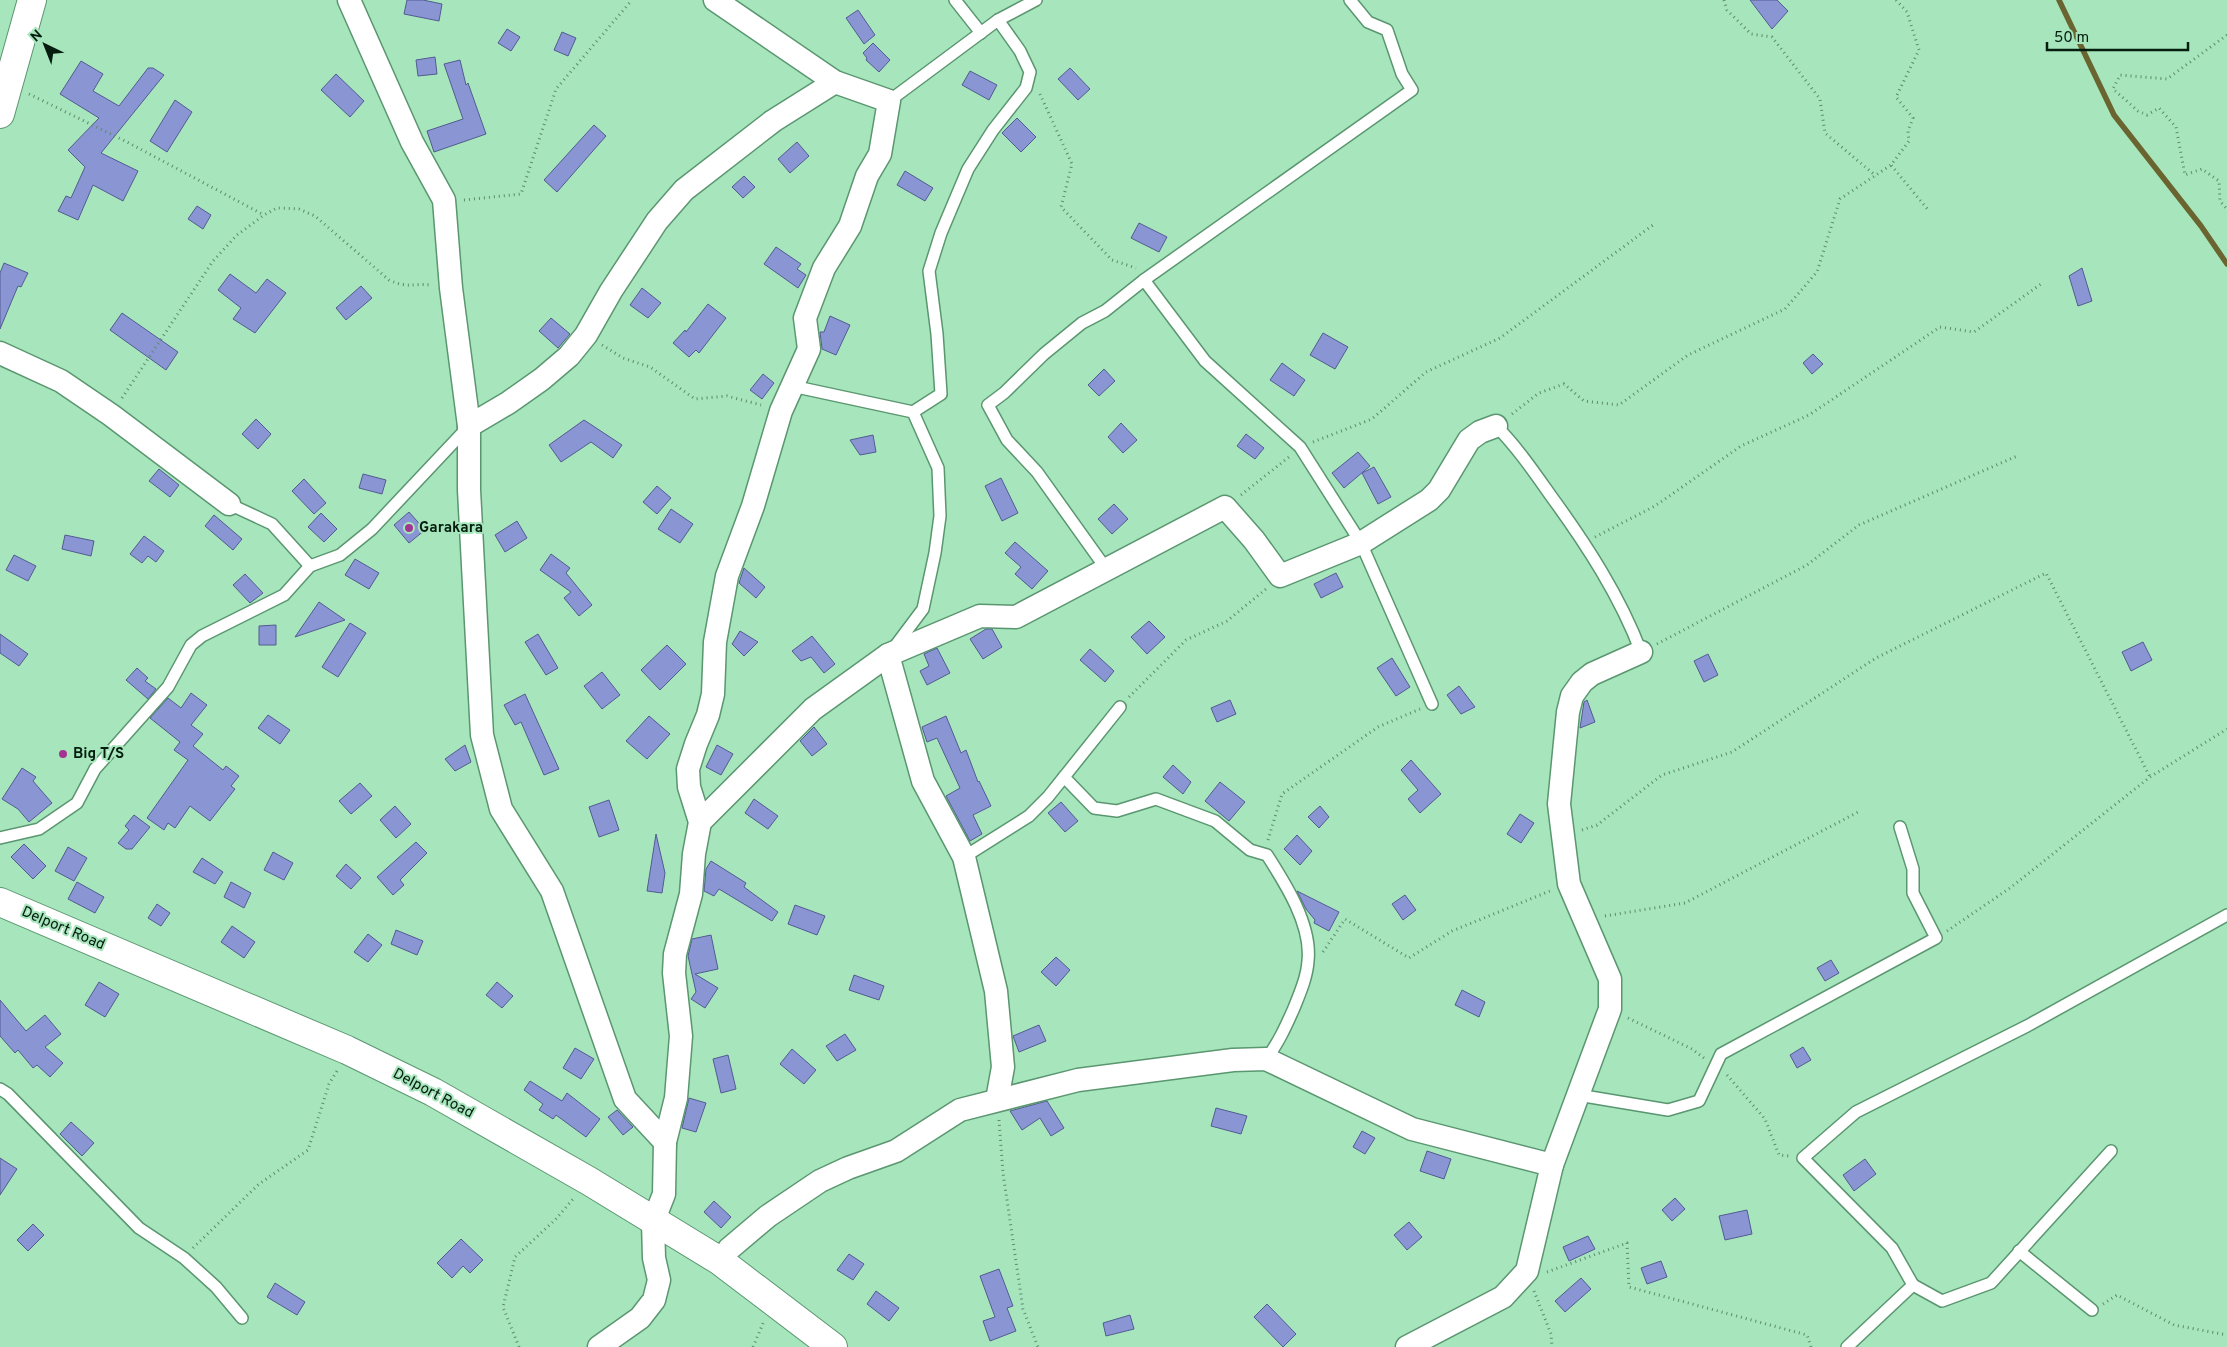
<svg xmlns="http://www.w3.org/2000/svg" width="2227" height="1347" font-family="Overpass,sans-serif">
<style>
.lines{fill:none;stroke-linecap:round;stroke-linejoin:round}
.stream{stroke:#6a6530;stroke-width:5.5}
.building{fill:#8a96d4;stroke:#525b90}
.service-casing{stroke:#5a9670;stroke-width:14}
.minor-casing{stroke:#5a9670;stroke-width:25}
.tertiary-casing{stroke:#5a9670;stroke-width:30}
.path{stroke:#5d8b6e;stroke-width:3;stroke-dasharray:1 4;stroke-linecap:butt}
.service{stroke:#fff;stroke-width:11}
.minor{stroke:#fff;stroke-width:22}
.tertiary{stroke:#fff;stroke-width:28}
.poi-dot{fill:#a43491;stroke:#a7e6bc;stroke-width:2}
.labels{text-anchor:middle;dominant-baseline:central;stroke-width:4;stroke-linejoin:round;paint-order:stroke}
.poi-label{font-size:15px;font-weight:bold;fill:#041d0f;stroke:#a7e6bc;text-anchor:start}
.street-label{font-size:15px;fill:#041d0f;stroke:#a7e6bc}
</style>
<rect width="100%" height="100%" fill="#a7e6bc"/>
<g class="lines">
<!-- stream -->
<path class="stream" d="M2059 0 2114 115 2201 226 2227 264"/>
</g>
<!-- building -->
<g class="building">
<path d="M407 0H423L442 4 439 21 404 14Z"/>
<path d="M1750 0H1777L1788 11 1772 29Z"/>
<path d="M858 10 875 35 864 44 846 18Z"/>
<path d="M507 29 520 37 511 51 498 43Z"/>
<path d="M562 32 576 38 568 56 554 50Z"/>
<path d="M873 43 890 60 879 72 866 60 867 58 863 53Z"/>
<path d="M435 57 437 74 418 76 416 60Z"/>
<path d="M460 60 466 85 468 83 486 134 434 152 427 131 463 119 444 64Z"/>
<path d="M81 61 103 74 93 91 119 106 148 68H153L164 75 101 153 138 171 123 201 93 185 78 220 58 211 66 196 71 198 85 167 68 150 99 118 60 94Z"/>
<path d="M1070 68 1090 89 1078 100 1058 79Z"/>
<path d="M970 71 997 85 989 100 962 85Z"/>
<path d="M336 74 364 101 350 117 321 90Z"/>
<path d="M175 100 192 112 167 152 150 141Z"/>
<path d="M1017 118 1036 137 1021 152 1002 133Z"/>
<path d="M594 125 606 136 557 192 544 180Z"/>
<path d="M797 142 809 156 790 173 778 159Z"/>
<path d="M905 171 933 188 925 201 897 185Z"/>
<path d="M744 176 755 187 743 198 732 187Z"/>
<path d="M197 206 211 215 203 229 188 219Z"/>
<path d="M1139 223 1167 237 1159 252 1131 238Z"/>
<path d="M776 247 801 264 797 269 806 275 798 288 764 264Z"/>
<path d="M4 263 28 273 21 287 18 286 0 329V273Z"/>
<path d="M2082 268 2092 301 2078 306 2069 276Z"/>
<path d="M230 274 256 293 267 279 286 293 255 333 233 319 241 308 218 290Z"/>
<path d="M361 286 372 298 346 320 336 308Z"/>
<path d="M642 288 661 303 648 318 630 305Z"/>
<path d="M708 304 726 318 699 353 696 350 689 357 673 343 685 330 686 332Z"/>
<path d="M122 313 178 352 166 370 110 330Z"/>
<path d="M830 316 850 325 836 355 822 349 820 332H824Z"/>
<path d="M551 318 570 334 558 348 539 331Z"/>
<path d="M1323 333 1348 347 1335 369 1310 355Z"/>
<path d="M1813 354 1823 364 1812 374 1803 363Z"/>
<path d="M1282 363 1305 380 1294 396 1270 380Z"/>
<path d="M1104 369 1115 381 1099 396 1088 385Z"/>
<path d="M763 374 774 383 762 399 750 390Z"/>
<path d="M256 419 271 434 258 449 242 434Z"/>
<path d="M584 420 622 445 613 458 591 442 561 462 549 445Z"/>
<path d="M1121 423 1137 440 1123 453 1108 437Z"/>
<path d="M1246 434 1264 448 1255 459 1237 446Z"/>
<path d="M873 435 876 452 860 455 850 440Z"/>
<path d="M1358 452 1370 466 1344 488 1332 473Z"/>
<path d="M1374 467 1391 497 1378 504 1362 473Z"/>
<path d="M159 469 179 485 170 497 149 481Z"/>
<path d="M363 474 386 480 382 494 359 488Z"/>
<path d="M1001 478 1018 513 1002 521 985 486Z"/>
<path d="M304 479 326 503 314 514 292 491Z"/>
<path d="M657 486 671 498 657 514 643 502Z"/>
<path d="M1114 504 1128 519 1112 534 1098 519Z"/>
<path d="M671 509 693 524 680 543 658 529Z"/>
<path d="M409 512 425 530 409 543 394 525Z"/>
<path d="M321 513 337 529 324 542 308 527Z"/>
<path d="M214 515 242 539 233 550 205 526Z"/>
<path d="M517 521 527 538 505 552 495 535Z"/>
<path d="M65 535 94 541 91 556 62 549Z"/>
<path d="M144 536 164 551 156 562 148 556 142 563 130 554Z"/>
<path d="M1015 542 1048 571 1032 589 1015 574 1021 567 1005 553Z"/>
<path d="M551 554 570 568 566 573 592 605 579 616 564 598 571 592 540 570Z"/>
<path d="M14 555 36 566 28 581 6 570Z"/>
<path d="M355 559 379 573 369 589 345 575Z"/>
<path d="M744 568 765 587 756 598 739 583Z"/>
<path d="M1336 573 1343 587 1321 598 1314 584Z"/>
<path d="M245 574 263 593 250 603 233 585Z"/>
<path d="M319 602 345 620 295 637Z"/>
<path d="M1149 621 1165 637 1147 654 1131 637Z"/>
<path d="M350 623 366 633 338 677 322 667Z"/>
<path d="M276 625V645H259V626Z"/>
<path d="M986 629H992L1002 647 983 659 970 639Z"/>
<path d="M740 631 758 642 744 656 732 644Z"/>
<path d="M0 634 28 654 19 666 0 653Z"/>
<path d="M538 634 558 668 546 675 525 642Z"/>
<path d="M812 636 835 664 824 673 811 657 801 661 792 651Z"/>
<path d="M2143 642 2152 660 2131 671 2122 652Z"/>
<path d="M667 645 686 664 660 690 641 670Z"/>
<path d="M937 648 950 673 927 685 920 671 929 666 924 654Z"/>
<path d="M1090 649 1114 671 1105 682 1080 660Z"/>
<path d="M1708 654 1718 675 1704 682 1694 661Z"/>
<path d="M1392 658 1410 687 1396 696 1377 668Z"/>
<path d="M137 668 148 678 145 681 156 689 148 699 126 680Z"/>
<path d="M602 672 620 695 602 709 584 686Z"/>
<path d="M1459 686 1475 707 1461 714 1447 695Z"/>
<path d="M191 693 207 705 191 725 203 734 193 746 223 770 226 766 239 776 231 786 235 789 210 821 190 806 175 828 168 823 164 830 147 818 188 760 174 750 180 742 150 718 168 698 181 708Z"/>
<path d="M525 694 559 769 544 775 521 722 515 725 504 705Z"/>
<path d="M1230 700 1236 714 1217 722 1211 708Z"/>
<path d="M1587 700 1595 722 1580 728 1584 702Z"/>
<path d="M268 715 290 730 280 744 258 728Z"/>
<path d="M649 716 670 734 647 759 626 741Z"/>
<path d="M946 716 961 753 966 750 978 782 979 781 991 806 973 815 982 834 970 841 946 796 960 788 937 738 927 742 922 727Z"/>
<path d="M814 727 827 744 812 756 800 741Z"/>
<path d="M465 745 471 762 455 771 445 759Z"/>
<path d="M717 745 733 754 721 775 706 767Z"/>
<path d="M1411 760 1441 794 1420 813 1408 799 1418 790 1401 770Z"/>
<path d="M1173 765 1191 782 1183 794 1163 777Z"/>
<path d="M22 768 36 777 33 781 52 803 29 822 18 809 2 799Z"/>
<path d="M1220 782 1245 802 1229 821 1205 801Z"/>
<path d="M360 783 372 796 351 814 339 801Z"/>
<path d="M754 799 778 816 768 829 745 813Z"/>
<path d="M609 800 619 830 599 837 589 807Z"/>
<path d="M1061 802 1078 821 1065 832 1048 813Z"/>
<path d="M395 806 411 824 396 838 380 820Z"/>
<path d="M1320 806 1329 817 1319 828 1308 817Z"/>
<path d="M1520 814 1534 823 1521 843 1507 834Z"/>
<path d="M134 815 150 827 132 849H126L118 843 129 830 125 826Z"/>
<path d="M656 834 665 873 662 893 647 891Z"/>
<path d="M1297 835 1312 851 1300 865 1284 849Z"/>
<path d="M416 842 427 853 400 880 404 885 393 895 377 877Z"/>
<path d="M24 844 46 866 33 879 11 857Z"/>
<path d="M68 847 87 858 74 881 55 871Z"/>
<path d="M273 852 293 863 284 880 264 870Z"/>
<path d="M202 858 223 872 215 884 193 872Z"/>
<path d="M711 861 746 883 744 887 778 912 772 921 719 889 714 896 704 891 706 869Z"/>
<path d="M346 864 361 878 351 889 336 876Z"/>
<path d="M77 882 104 897 95 913 68 899Z"/>
<path d="M231 882 251 893 244 908 224 897Z"/>
<path d="M1297 891 1339 912 1329 931 1314 923 1315 920 1306 909Z"/>
<path d="M1405 895 1416 910 1403 920 1392 904Z"/>
<path d="M157 904 170 913 161 926 148 918Z"/>
<path d="M795 905 825 916 817 935 788 924Z"/>
<path d="M232 926 255 942 244 958 221 942Z"/>
<path d="M396 930 423 941 417 955 391 944Z"/>
<path d="M368 934 382 945 368 962 354 952Z"/>
<path d="M711 935 718 969 695 974 718 988 705 1008 691 999 696 992 688 956 692 939Z"/>
<path d="M1056 957 1070 970 1056 986 1041 972Z"/>
<path d="M1831 960 1839 973 1825 981 1817 968Z"/>
<path d="M854 975 884 986 879 1000 849 990Z"/>
<path d="M99 982 119 994 105 1017 85 1005Z"/>
<path d="M497 982 513 996 502 1008 486 995Z"/>
<path d="M1462 990 1485 1002 1479 1017 1455 1005Z"/>
<path d="M0 1000 26 1031 45 1015 61 1034 45 1047 63 1063 50 1077 37 1065 33 1068 18 1050 15 1053 0 1036Z"/>
<path d="M1039 1025 1046 1041 1019 1052 1013 1036Z"/>
<path d="M845 1034 856 1050 837 1061 826 1046Z"/>
<path d="M1803 1047 1811 1060 1797 1068 1790 1055Z"/>
<path d="M575 1048 594 1059 581 1079 563 1068Z"/>
<path d="M792 1049 816 1070 804 1084 780 1064Z"/>
<path d="M728 1055 736 1089 721 1093 713 1059Z"/>
<path d="M530 1081 562 1101 567 1093 600 1119 586 1137 556 1115 553 1119 539 1110 543 1104 524 1090Z"/>
<path d="M689 1098 706 1103 696 1132 682 1128Z"/>
<path d="M1047 1101 1064 1128 1051 1136 1040 1118 1022 1130 1010 1111Z"/>
<path d="M1216 1108 1247 1116 1241 1134 1211 1126Z"/>
<path d="M617 1110 633 1127 623 1135 608 1117Z"/>
<path d="M71 1122 94 1143 82 1156 60 1134Z"/>
<path d="M1362 1131 1375 1138 1365 1154 1353 1147Z"/>
<path d="M1427 1151 1451 1159 1444 1179 1420 1171Z"/>
<path d="M0 1158 17 1169 0 1195Z"/>
<path d="M1865 1159 1876 1174 1854 1191 1843 1175Z"/>
<path d="M1675 1198 1685 1209 1672 1221 1662 1210Z"/>
<path d="M714 1201 731 1217 721 1228 704 1212Z"/>
<path d="M1747 1210 1752 1234 1725 1240 1719 1216Z"/>
<path d="M1409 1222 1422 1237 1407 1250 1394 1235Z"/>
<path d="M33 1224 44 1235 28 1251 17 1240Z"/>
<path d="M1588 1236 1595 1249 1569 1261 1563 1247Z"/>
<path d="M461 1239 483 1260 470 1273 463 1266 452 1278 437 1263Z"/>
<path d="M849 1254 864 1264 853 1280 837 1270Z"/>
<path d="M1661 1261 1667 1277 1647 1284 1641 1268Z"/>
<path d="M999 1269 1013 1306 1007 1308 1016 1331 990 1341 983 1321 995 1317 980 1276Z"/>
<path d="M1581 1278 1591 1289 1565 1312 1555 1301Z"/>
<path d="M275 1283 305 1302 297 1315 267 1297Z"/>
<path d="M876 1291 899 1308 889 1321 867 1304Z"/>
<path d="M1267 1304 1296 1334 1283 1347 1254 1317Z"/>
<path d="M1130 1315 1134 1329 1106 1336 1103 1323Z"/>
</g>
<g class="lines">
<defs>
<g id="service">
<path d="M955 0 981 33"/>
<path d="M889 101 998 20 1036 0"/>
<path d="M1144 280 1205 361 1300 447 1361 543 1432 704"/>
<path d="M792 386 913 412"/>
<path d="M1496 426C1517 447 1534 472 1551 496 1586 544 1620 596 1641 652"/>
<path d="M229 504 272 524 310 566"/>
<path d="M1107 570 1037 472 1007 440 988 405 1004 393 1044 354 1082 323 1105 311 1144 280 1412 90 1402 74 1387 30 1368 22 1350 0"/>
<path d="M893 649 923 609 935 553 940 516 938 468 913 412 941 394 937 334 929 271 941 233 968 169 993 130 1026 88 1030 72 1020 51 998 20"/>
<path d="M1064 777 1094 808 1117 811 1156 799 1215 821 1250 850 1267 855C1285 883 1312 925 1308 961 1307 977 1300 993 1294 1008 1286 1026 1278 1044 1266 1059"/>
<path d="M0 838 39 829 77 803 95 769 168 687 191 645 202 636 284 595 310 566 340 555 372 529 468 427"/>
<path d="M964 857 1029 816 1048 797 1120 707"/>
<path d="M0 1089 8 1094 139 1228 184 1258 216 1287 242 1318"/>
<path d="M1578 1095 1668 1110 1699 1101 1721 1054 1936 938 1913 893V869L1900 827"/>
<path d="M2019 1251 2092 1310"/>
<path d="M1913 1285 1942 1301 1991 1283 2111 1151"/>
<path d="M1847 1347 1913 1285 1892 1248 1803 1158 1856 1112 2027 1026 2227 915"/>
</g>
<g id="minor">
<path d="M349 0 412 142 444 200 451 288 469 426V490L482 735 501 809 552 891 625 1099 665 1142"/>
<path d="M0 353 61 381 111 415 229 504"/>
<path d="M469 426 508 403 542 379 569 356 586 335 611 291 657 221 684 190 773 121 835 82"/>
<path d="M888 655 923 781 964 857 996 991 1003 1067 997 1100"/>
<path d="M700 822 813 709 888 655 980 616 1016 617 1225 507 1254 540 1280 576 1361 543 1429 500 1439 490 1469 440 1480 432 1496 426"/>
<path d="M720 1261 729 1249 768 1216 820 1181 848 1168 896 1151 960 1110 1078 1080 1233 1060 1266 1059 1412 1129 1552 1165"/>
<path d="M599 1347 640 1318 654 1300 659 1280 654 1258 653 1222 664 1194 665 1142 676 1098 681 1036 674 973 675 954 691 894 694 854 700 822 689 787 688 769 696 744 708 715 713 694 715 642 727 576 753 506 781 411 809 349 805 318 824 268 850 226 867 176 880 154 889 101 835 82 715 0"/>
<path d="M1407 1347 1503 1297 1527 1271 1552 1165 1610 1009V979L1569 884 1559 804 1568 712 1572 696 1582 682 1592 674 1641 652"/>
</g>
<g id="tertiary">
<path d="M0 114 32 0"/>
<path d="M0 902 347 1050 433 1092 589 1181 720 1261 833 1347"/>
</g>
</defs>
<!-- service casing -->
<use href="#service" class="service-casing"/>
<!-- minor casing -->
<use href="#minor" class="minor-casing"/>
<!-- tertiary casing -->
<use href="#tertiary" class="tertiary-casing"/>
<!-- path -->
<g class="path">
<path d="M1724 0 1727 10 1751 34 1772 37 1820 99 1825 133 1876 176"/>
<path d="M1896 0 1907 12 1919 50 1896 97 1913 118 1908 131 1909 141 1891 165 1929 211"/>
<path d="M2227 35 2167 79 2120 75 2113 89 2138 111 2147 115 2159 108 2176 127 2185 175 2202 169 2219 181 2220 201 2227 209"/>
<path d="M29 94 127 142 264 215"/>
<path d="M1040 94 1072 164 1061 207 1112 260 1136 268"/>
<path d="M464 200 521 194 556 89 632 0"/>
<path d="M602 345 623 358 650 367 695 399 727 396 761 405"/>
<path d="M122 398 213 261 237 235 264 215 277 208 299 209 315 216 389 280C409 289 413 283 431 285"/>
<path d="M1512 414 1539 393 1564 384 1584 401 1619 405 1688 355 1785 309 1817 272 1840 199 1891 165"/>
<path d="M1313 442 1372 419 1426 372 1500 338 1653 225"/>
<path d="M1241 495 1289 457"/>
<path d="M1595 537 1655 506 1741 446 1809 415 1940 327 1974 332 2041 284"/>
<path d="M1657 644 1807 565 1859 525 2017 456"/>
<path d="M1129 697 1186 640 1227 621 1266 589"/>
<path d="M1582 830 1597 825 1662 775 1732 752 1876 658 2046 573 2150 777"/>
<path d="M1268 840 1282 794 1378 727 1420 709"/>
<path d="M1605 916 1685 903 1860 811"/>
<path d="M1947 931 2010 888 2150 777 2227 729"/>
<path d="M1323 952 1345 919 1409 958 1452 931 1550 891"/>
<path d="M1628 1018 1692 1049 1704 1058"/>
<path d="M1727 1075 1765 1119 1779 1155 1789 1156"/>
<path d="M999 1120 1003 1173 1023 1309 1038 1347"/>
<path d="M193 1248 259 1184 308 1150 329 1084 337 1071"/>
<path d="M1547 1272 1627 1243 1629 1287 1807 1335 1811 1347"/>
<path d="M1534 1291 1551 1334 1552 1347"/>
<path d="M2103 1304 2117 1295 2174 1325 2227 1335"/>
<path d="M519 1347 503 1307 515 1257 555 1220 574 1198"/>
<path d="M753 1347 764 1321"/>
</g>
<!-- service -->
<use href="#service" class="service"/>
<!-- minor -->
<use href="#minor" class="minor"/>
<!-- tertiary -->
<use href="#tertiary" class="tertiary"/>
</g>
<!-- markers -->
<g class="poi-dot">
<circle cx="409" cy="528" r="5"/>
<circle cx="63" cy="754" r="5"/>
</g>
<g class="labels">
<!-- poi labels -->
<g class="poi-label">
<text x="419" y="528">Garakara</text>
<text x="73" y="754">Big T/S</text>
</g>
<!-- street labels -->
<g class="street-label">
<text transform="translate(63 929) rotate(23)">Delport Road</text>
<text transform="translate(433 1094) rotate(28)">Delport Road</text>
</g>
</g>
<!-- north arrow -->
<g transform="translate(45 45) rotate(317)" stroke="#a7e6bc" stroke-width="4" paint-order="stroke">
<path d="M0-4L9 19L0 12L-9 19Z" fill="#041d0f"/>
<text y="-8" font-size="14" font-weight="bold" text-anchor="middle" fill="#041d0f">N</text>
</g>
<!-- scale -->
<path d="M2047 42v8h141v-8" fill="none" stroke="#041d0f" stroke-width="2.5"/>
<text x="2054" y="42" font-size="15" fill="#041d0f" stroke="#a7e6bc" stroke-width="4" paint-order="stroke">50 m</text>
</svg>
